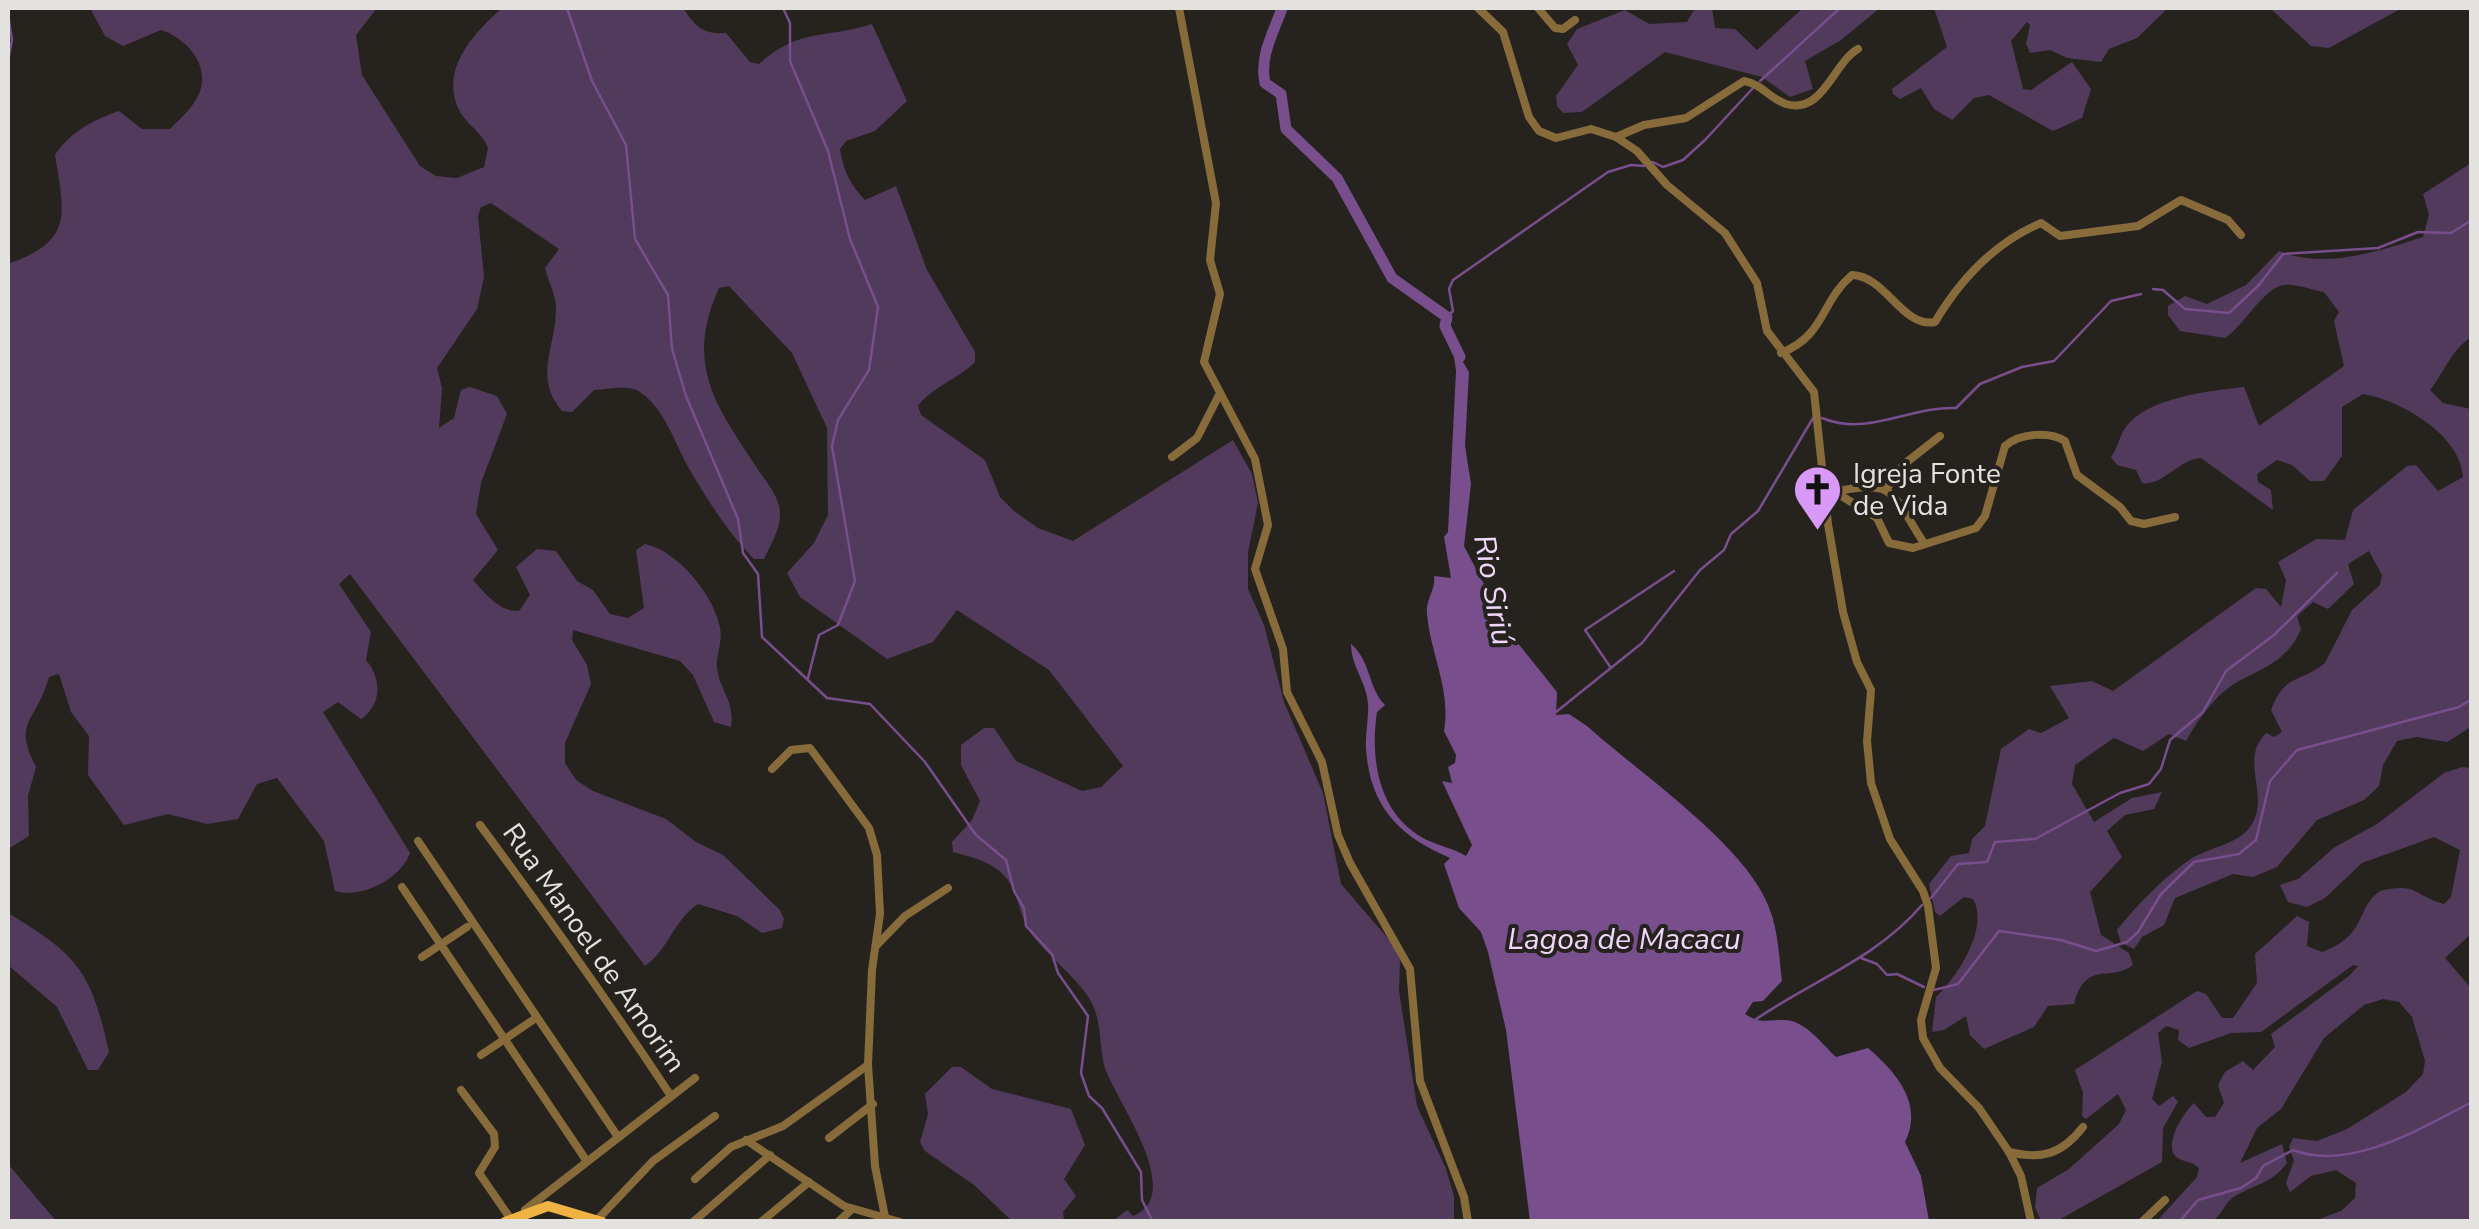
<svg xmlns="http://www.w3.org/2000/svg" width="2479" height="1229" font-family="'Nunito Sans',sans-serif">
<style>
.green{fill:#513a5c}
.water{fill:#784e8c}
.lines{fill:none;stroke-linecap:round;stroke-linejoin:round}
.stream{stroke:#784e8c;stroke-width:2.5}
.river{stroke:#784e8c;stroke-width:11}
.minor{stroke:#886b3b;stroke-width:8}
.major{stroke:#efb243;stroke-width:10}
.labels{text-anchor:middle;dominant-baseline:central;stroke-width:8;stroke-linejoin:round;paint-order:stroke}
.poi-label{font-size:28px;fill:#e4e2df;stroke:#26231f;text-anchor:start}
.street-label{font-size:28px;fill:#e4e2df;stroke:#26231f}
.water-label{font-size:30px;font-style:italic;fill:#f0d8fc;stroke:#26231f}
</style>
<rect width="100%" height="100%" fill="#26231f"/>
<!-- green -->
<g class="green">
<path d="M90 8H377L356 35 362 75 420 166 436 176 457 178 484 167 488 148C482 132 466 124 459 110 439 69 475 32 502 8H683C695 26 703 35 726 33L750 62 759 64C798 28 825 39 872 24L907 101 875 131 846 141 840 149C843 170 851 186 865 200L896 186 927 270 975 352V362C958 379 932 387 918 406L921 415 985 460 1000 497 1014 511 1038 528 1073 541 1233 440 1252 474 1258 503 1248 552V589L1264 625 1284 702 1323 793 1341 884 1391 942 1400 960 1399 991 1417 1106 1446 1169 1454 1196V1221H1113L1127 1210 1133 1216C1188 1194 1113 1097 1104 1065 1099 1044 1102 1018 1089 998 1074 975 1049 957 1032 935 1020 919 1019 895 1007 879 994 862 972 857 953 852L952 842 972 820 980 801 961 765V745L984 728H994L1016 761 1082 791 1101 787 1123 766 1049 670 957 610 933 642 887 659 800 597 787 573 814 543 828 515 827 428 792 353 729 286 719 288C683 367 718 408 761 474 770 487 780 498 780 515 780 530 770 546 764 559H754C729 534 708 501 690 470 675 445 666 410 640 392 629 384 607 390 594 390L572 412 562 411C532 375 557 347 556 306 555 294 548 280 545 268L559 249 491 203 481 207 478 216 484 277 477 309 437 368 442 388 439 428 454 418 461 390 470 387 497 396 507 414 481 483 476 514 498 550 473 580C486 594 499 612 519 611L530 595 516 567 537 549 556 551 577 581 593 590 610 614 628 618 644 608 636 550 645 544C678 551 714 595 720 628 723 640 716 655 717 667 719 691 735 699 731 727L714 722 693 675 680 661 573 630 572 640 587 665 591 684 565 743V763L576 780 593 791 666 819 696 842 723 855 780 910 784 919 782 928 762 933 737 916 698 904C673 921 669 949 645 966L350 574 339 584 371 632 366 660C381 677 383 704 361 719L338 702 323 712 410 853C401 879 361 899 335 891L324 841 277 778 257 784 238 819 207 824 168 814 124 825 88 775 89 736 71 712 59 674 49 677C36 723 12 721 36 767L28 796 29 836 8 849V264C73 241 65 216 55 155 70 132 93 120 119 111L142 129H170C181 118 195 106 200 91 210 63 184 37 161 30L123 46 105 36Z"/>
<path d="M1695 8H1712L1715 28 1735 29 1757 50 1803 8H1880L1841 40 1805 61 1813 89 1790 97 1762 77 1665 52 1582 112 1563 113 1557 106 1556 96 1578 65 1567 44 1577 29 1625 10 1649 24 1687 22Z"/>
<path d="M1934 8H2168L2137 38 2109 49 2101 62 2067 58 2050 50 2030 53 2026 44 2030 25 2027 22 2011 41 2023 89 2031 90 2072 62 2091 89 2082 118 2053 131 1989 95 1974 98 1952 120 1934 109 1921 88 1900 99 1893 94 1892 89 1947 47Z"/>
<path d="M2270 8H2402L2329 48 2311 46Z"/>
<path d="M2471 163V337C2449 353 2446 370 2430 390L2443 403 2471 409V727L2447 742 2417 737 2397 741 2383 765 2379 786 2364 800 2317 820 2277 867 2253 877 2233 874 2175 898 2164 925 2142 937 2134 949 2121 943 2117 930C2137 905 2163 878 2189 860 2207 848 2239 844 2250 827 2272 796 2238 761 2266 733L2274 737 2282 732 2271 710C2285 673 2301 683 2325 663L2352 610 2380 585 2382 575 2369 551 2348 564 2354 584 2328 609 2313 602 2297 616 2301 629C2288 660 2265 667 2237 682 2216 694 2197 721 2186 741L2169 734 2143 751 2114 738 2075 765 2072 784 2094 822 2132 798 2162 792 2154 809 2125 815 2107 831 2122 857 2090 892 2101 935 2129 953 2133 965C2109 983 2086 959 2074 1004L2048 1006 2034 1027 1984 1049 1970 1035 1966 1016 1944 1030 1932 1032 1936 997C1956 978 1990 928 1973 899L1964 897 1940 916 1935 912 1929 884 1951 856 1969 853 1972 839 1985 826 2001 749 2029 729 2041 733 2069 718 2050 686 2092 681 2113 691 2256 588 2266 589 2281 607 2286 580 2278 562 2316 539 2345 540 2353 510 2407 466 2416 465 2438 491 2463 477C2461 435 2400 400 2363 394L2342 407V456L2324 481H2310L2292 465 2277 460 2257 474 2258 482 2271 490 2273 510 2201 458C2179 459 2162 487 2142 483L2136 470 2117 465 2111 457C2118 448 2119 437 2125 428 2147 397 2210 391 2244 387L2259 426 2344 366 2334 321 2339 312 2324 292C2312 290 2295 283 2284 285 2264 287 2244 326 2225 338L2180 331 2168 315V306L2185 296 2207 304 2246 285 2279 251C2324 270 2379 251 2423 237L2429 215 2423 194Z"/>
<path d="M2462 767 2471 768V934L2445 958 2471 988V1221H2314L2341 1211 2355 1198 2356 1183 2336 1170 2311 1176 2290 1192 2286 1183 2294 1160 2289 1147 2293 1138 2317 1141 2347 1129 2406 1092 2423 1074 2425 1061 2412 1017 2399 1002 2383 999 2364 1005 2324 1038 2281 1109 2257 1128 2240 1163 2282 1144 2287 1163C2272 1184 2252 1185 2232 1198 2225 1203 2222 1215 2212 1221H2157L2197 1177 2199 1168C2192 1161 2182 1162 2176 1157 2163 1144 2184 1112 2194 1103L2206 1117H2215L2224 1103 2218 1085 2225 1072 2243 1061 2253 1070 2275 1047 2271 1034 2349 976 2358 966 2353 965 2261 1032 2231 1033 2189 1048 2178 1040 2179 1030 2166 1026 2158 1033 2162 1062 2152 1099 2159 1106 2173 1096 2178 1102 2163 1128 2162 1162 2057 1221H2041L2035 1207 2037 1188 2069 1169 2119 1124 2126 1110 2118 1094 2086 1119 2082 1116 2083 1093 2075 1070 2197 991 2206 994 2222 1018H2233L2257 983 2255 954 2297 916 2309 922 2307 946 2322 952C2368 935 2355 909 2380 891 2418 882 2414 896 2444 904L2451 897 2460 850 2434 837 2362 863 2325 898 2307 907 2288 902 2280 885 2298 879 2335 847 2377 824 2444 773Z"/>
<path d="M8 913C79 956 91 971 109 1052L98 1070H88L57 1007 8 965Z"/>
<path d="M952 1067H961L992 1089 1071 1109 1085 1145 1064 1179 1076 1196 1063 1212 1064 1221 1011 1220 974 1185 925 1151 920 1142 928 1114 925 1094Z"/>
<path d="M8 1164 56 1221H8Z"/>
</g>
<!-- water -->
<path class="water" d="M1452 343 1469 372 1465 446 1471 484 1464 546 1509 632 1557 692 1556 715 1569 714 1587 726C1637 771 1744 844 1768 905 1778 928 1779 956 1782 981L1763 1001 1753 1002 1745 1014C1762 1025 1766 1019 1784 1020 1805 1020 1822 1044 1836 1057L1868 1048C1896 1072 1924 1104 1905 1142L1921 1176 1929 1221H1530L1506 1030 1488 952 1481 932 1459 908 1444 864 1450 858C1399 836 1370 807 1366 749 1365 734 1369 718 1368 703 1366 681 1351 666 1351 644 1371 661 1368 688 1385 705L1377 712C1370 758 1378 813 1423 838 1436 845 1453 848 1466 856L1472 845 1442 781 1452 783 1448 767 1455 763 1456 755 1444 731C1451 689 1431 656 1427 614 1425 600 1436 590 1434 576L1451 578 1444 537 1448 532 1456 371Z"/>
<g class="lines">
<!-- stream -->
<g class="stream">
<path d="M567 8 592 81 626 145 635 239 668 295 672 349 686 396 738 519 743 553 758 574 762 637 827 698 870 704 925 762 976 835 1006 860 1014 891 1024 908 1026 926 1052 954 1058 973 1088 1016 1081 1073 1089 1096 1102 1108 1141 1172 1142 1200 1153 1222"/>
<path d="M783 8 790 23V61L828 151 850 239 878 307 869 370 838 420 832 446 855 581 838 625 819 635 808 678"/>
<path d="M2085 8H2096"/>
<path d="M8 14 12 40 8 60"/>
<path d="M1760 81 1840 8"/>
<path d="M1653 162 1663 167 1683 160 1705 140 1754 87"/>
<path d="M2153 289 2163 290 2185 309 2229 313 2259 285 2283 254 2378 248 2418 232 2451 233 2472 220"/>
<path d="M1447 317 1453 311 1449 289 1453 280 1608 172 1631 165 1644 166"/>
<path d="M1822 418C1867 437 1911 406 1956 408L1980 384 2022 367 2054 361 2111 301 2141 294"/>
<path d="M1611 668 1585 630 1674 571"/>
<path d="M1556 712 1642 643 1700 570 1724 550 1731 534 1758 511 1813 418"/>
<path d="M1931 898 1958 864 1987 862 1995 842 2035 839 2120 793 2149 784 2161 769 2170 740 2203 712 2226 671 2274 635 2337 573"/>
<path d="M1861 958 1877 964 1887 975 1897 974 1924 987"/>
<path d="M1934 990 1958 984 1999 931 2061 940 2096 951 2127 942 2138 932 2161 894 2194 862 2239 854 2256 840 2270 781 2297 750 2459 707 2472 699"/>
<path d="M1752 1022C1810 981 1875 960 1922 905"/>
<path d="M2179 1222 2198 1200 2241 1188 2256 1178 2263 1166 2293 1150C2350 1172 2421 1128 2472 1102"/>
</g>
<!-- river -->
<path class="river" d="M1282 8C1274 32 1259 56 1265 83L1281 94 1286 129 1337 178 1392 278 1447 317 1445 326 1460 357"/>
<!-- minor -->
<g class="minor">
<path d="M1179 8 1216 203 1210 260 1220 294 1204 362 1255 459 1268 525 1255 569 1283 649 1287 692 1322 762 1338 835 1350 863 1410 969 1420 1081 1464 1197 1468 1222"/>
<path d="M1478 8 1503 32 1529 117 1539 131 1556 138 1591 129 1616 137 1637 151 1667 185 1725 233 1757 283 1767 331 1814 392 1828 524 1843 612 1857 662 1871 690 1867 741 1871 783 1890 839 1923 891 1928 906 1936 968 1921 1020 1923 1038 1940 1068 1979 1108 2009 1152 2021 1176 2031 1222"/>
<path d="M1538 8 1555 28 1563 29 1575 20"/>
<path d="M1616 137 1644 125 1686 118 1744 81C1762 84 1770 99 1786 104 1823 115 1833 63 1858 49"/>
<path d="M1781 353C1826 335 1820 302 1852 275 1886 276 1902 328 1935 322 1960 280 1994 243 2041 223L2060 236 2138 226 2181 200 2228 220 2241 235"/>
<path d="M1172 457 1197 438 1219 395"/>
<path d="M1886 490 1903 465 1940 436"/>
<path d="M1835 492C1898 477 1893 497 1924 543"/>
<path d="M1825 493 1835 492 1877 518 1889 543 1913 548 1976 528 1985 516 2005 446C2019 433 2050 431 2065 441L2077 475 2120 507 2131 521 2144 524 2175 517"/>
<path d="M772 769 791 750 810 748 869 828 877 855 880 914 872 970 868 1065 875 1166 886 1222"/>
<path d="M480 825C546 914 610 1004 671 1096"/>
<path d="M418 841 618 1137"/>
<path d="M402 887 586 1160"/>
<path d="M877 945 905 916 948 888"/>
<path d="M422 957 467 927"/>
<path d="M481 1055 533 1020"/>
<path d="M461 1090 494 1134 495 1147 479 1173 510 1218"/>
<path d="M829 1138 873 1104"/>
<path d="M746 1140 844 1206 900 1222"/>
<path d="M2009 1152C2042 1160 2062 1154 2083 1127"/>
<path d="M695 1179 731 1147 783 1126 868 1065"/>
<path d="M525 1210 695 1078"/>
<path d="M597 1220 653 1161 715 1116"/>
<path d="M693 1222 770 1155"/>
<path d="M761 1222 809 1182"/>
<path d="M838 1222 851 1210"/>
<path d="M2142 1222 2165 1200"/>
</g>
<!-- major -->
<path class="major" d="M505 1222 548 1206 602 1222"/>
</g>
<!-- icons -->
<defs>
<symbol id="church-pin" viewBox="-11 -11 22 30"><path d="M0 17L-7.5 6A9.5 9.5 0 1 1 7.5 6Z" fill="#d99af7" stroke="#26231f"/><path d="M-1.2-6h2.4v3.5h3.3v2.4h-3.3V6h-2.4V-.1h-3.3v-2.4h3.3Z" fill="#111"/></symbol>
</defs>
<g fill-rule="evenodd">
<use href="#church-pin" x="1790" y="462" width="55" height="75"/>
</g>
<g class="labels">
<!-- poi labels -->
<g class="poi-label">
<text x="1853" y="474">Igreja Fonte<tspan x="1853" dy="32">de Vida</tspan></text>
</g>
<!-- street labels -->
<g class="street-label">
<text transform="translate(594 948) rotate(55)">Rua Manoel de Amorim</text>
</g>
<!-- water labels -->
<g class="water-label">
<text transform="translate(1493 590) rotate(80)">Rio Siriú</text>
<text x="1624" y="939">Lagoa de Macacu</text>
</g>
</g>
<!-- border -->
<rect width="2479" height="1229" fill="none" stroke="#e4e2df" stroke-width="20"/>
</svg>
